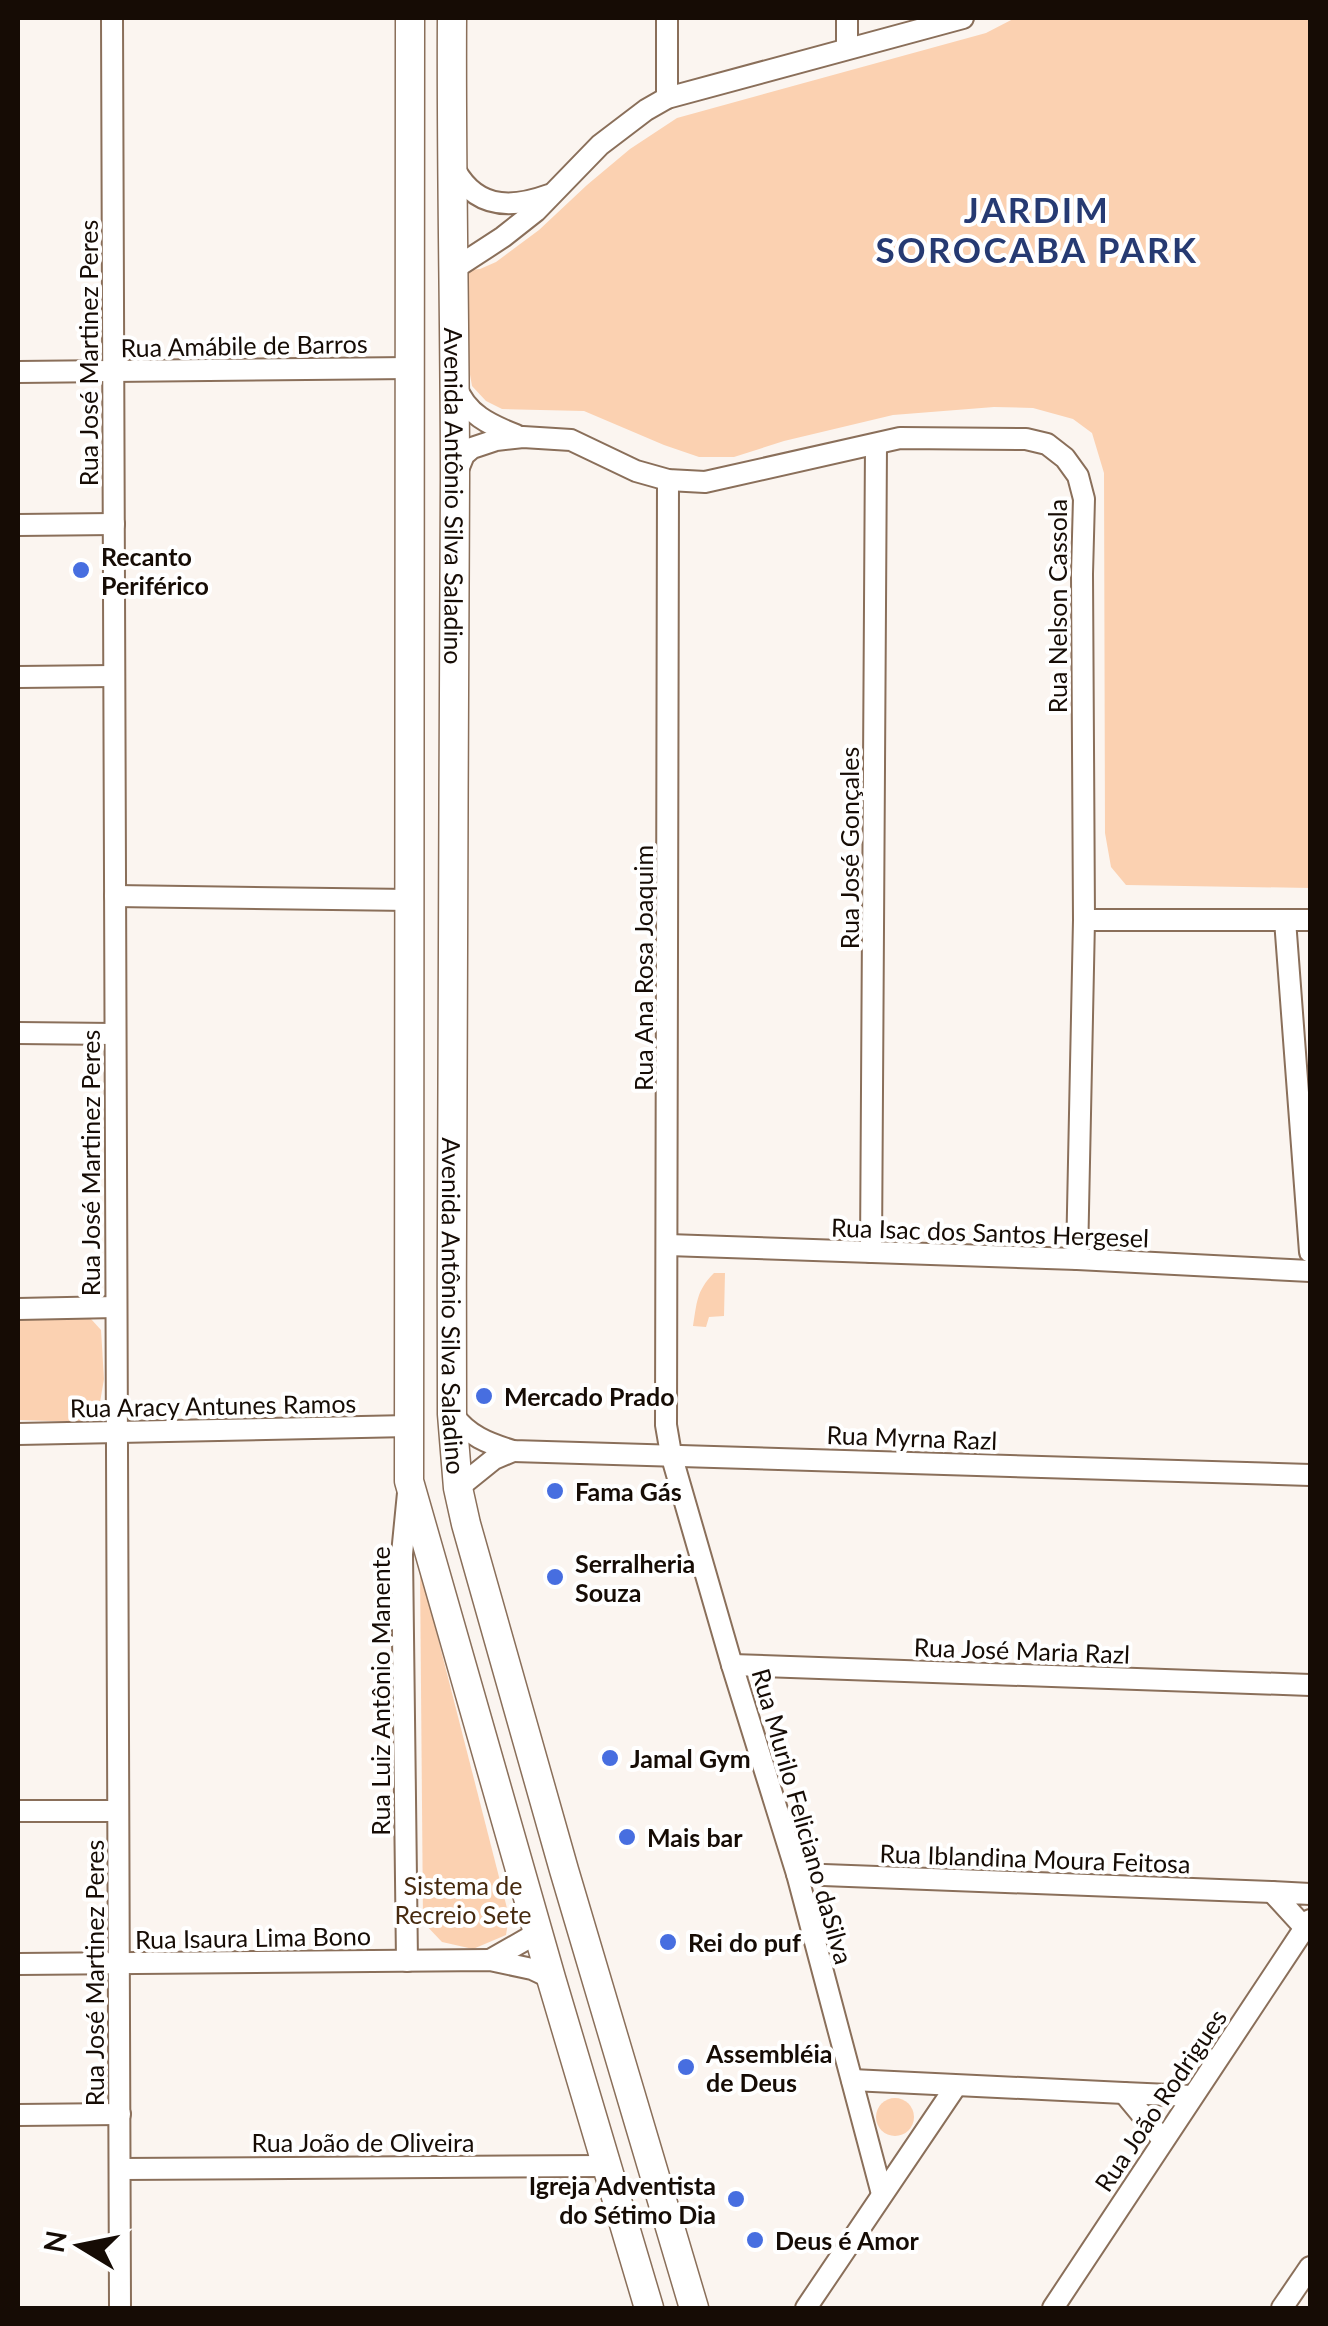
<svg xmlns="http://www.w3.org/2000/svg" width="1328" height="2326" font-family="Lato,sans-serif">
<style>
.green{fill:#fbd1b1}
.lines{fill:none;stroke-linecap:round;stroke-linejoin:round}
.minor-casing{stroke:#8a6f5a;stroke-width:24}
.secondary-casing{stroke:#8a6f5a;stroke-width:31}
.minor{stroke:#fff;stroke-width:20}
.secondary{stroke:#fff;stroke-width:28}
.poi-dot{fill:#476ee0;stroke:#fff;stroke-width:4}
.labels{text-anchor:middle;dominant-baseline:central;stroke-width:8;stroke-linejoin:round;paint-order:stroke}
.street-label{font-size:25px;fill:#160c05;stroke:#fff}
.poi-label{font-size:25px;font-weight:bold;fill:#160c05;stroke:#fff;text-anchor:start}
.park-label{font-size:25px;fill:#472a0f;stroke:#fff}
.district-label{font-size:35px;font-weight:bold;letter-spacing:2.5px;fill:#263a72;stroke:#fff}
</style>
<rect width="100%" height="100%" fill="#fbf5f0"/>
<!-- green -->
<g class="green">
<path d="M1015 18H1310V888L1126 885 1111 867 1105 833 1104 473 1092 433 1073 419 1033 408 994 407 893 415 784 441 734 457H699L664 445 584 411 502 409 486 401 472 386 469 369 466 277 470 270 480 269 496 262 539 230 587 185 630 149 677 118 986 33Z"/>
<path d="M714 1273H725L724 1316 709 1317 706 1327 693 1326C697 1303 696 1291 714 1273Z"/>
<path d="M18 1318 91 1319 101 1330 104 1379 98 1414 83 1422 18 1420Z"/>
<path d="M420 1568 509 1916 506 1935 473 1949 442 1942 423 1922Z"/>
<circle cx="895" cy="2117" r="19"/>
</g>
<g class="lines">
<defs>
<g id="minor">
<path d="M112 18 120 2308"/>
<path d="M847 18V47"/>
<path d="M667 98V18"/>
<path d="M452 164C473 208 508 210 549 195"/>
<path d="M454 269 503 237 536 211 600 145 646 110 667 98 963 18"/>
<path d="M18 372 411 368"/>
<path d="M456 386C466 414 490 425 516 435"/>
<path d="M457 472 464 455 472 448 496 440 523 437 571 440 636 471 668 480 705 482 900 438 1026 439 1047 444 1065 458 1078 476 1084 499 1082 574 1084 920 1077 1259"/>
<path d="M668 480 666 1425 671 1454 732 1665 797 1874 882 2194"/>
<path d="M18 525 114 524"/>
<path d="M18 677 114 676"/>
<path d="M115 896 410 900"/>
<path d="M1084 920H1310"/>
<path d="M1285 920 1310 1252"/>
<path d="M18 1033 114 1034"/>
<path d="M668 1245 1077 1259 1310 1271"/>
<path d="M871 1252 876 444"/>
<path d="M18 1309 116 1307"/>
<path d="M452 1414C469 1436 487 1443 513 1451L1310 1475"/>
<path d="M18 1434 409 1426"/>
<path d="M458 1488 494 1459 513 1451"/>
<path d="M732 1665 1310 1685"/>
<path d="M18 1811H118"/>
<path d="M797 1874 1272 1892"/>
<path d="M1305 1928 1272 1892 1310 1894"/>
<path d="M490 1960 539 1932"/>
<path d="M407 1961 402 1554 408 1493"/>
<path d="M18 1964 490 1960 532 1969 551 1978"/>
<path d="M852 2080 1124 2093"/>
<path d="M18 2115 120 2114"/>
<path d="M1163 2140 1124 2093 1192 2096"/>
<path d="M120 2169 606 2166"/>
<path d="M806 2308 956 2086"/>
<path d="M1053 2308 1310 1920"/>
<path d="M1282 2308 1310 2267"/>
</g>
<g id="secondary">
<path d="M410 18 409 1481 551 1978 649 2308"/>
<path id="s1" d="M452 18C451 171 455 324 455 478 454 790 451 1102 452 1414L458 1488 466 1524 564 1870 694 2308"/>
</g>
</defs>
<!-- minor casing -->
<use href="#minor" class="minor-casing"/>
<!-- secondary casing -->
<use href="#secondary" class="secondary-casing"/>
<!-- minor -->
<use href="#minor" class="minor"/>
<!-- secondary -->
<use href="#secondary" class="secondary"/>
</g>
<!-- markers -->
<g class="poi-dot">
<circle cx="81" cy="570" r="10"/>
<circle cx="484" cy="1396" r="10"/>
<circle cx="555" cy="1491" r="10"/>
<circle cx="555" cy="1577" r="10"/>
<circle cx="610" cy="1758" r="10"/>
<circle cx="627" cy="1837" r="10"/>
<circle cx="668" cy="1942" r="10"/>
<circle cx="686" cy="2067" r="10"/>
<circle cx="736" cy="2199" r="10"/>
<circle cx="755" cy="2240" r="10"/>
</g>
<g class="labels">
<!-- street labels -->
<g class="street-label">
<text transform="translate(244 345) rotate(-1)">Rua Amábile de Barros</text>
<text transform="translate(88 353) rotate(-90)">Rua José Martinez Peres</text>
<text stroke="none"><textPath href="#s1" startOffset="478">Avenida Antônio Silva Saladino</textPath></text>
<text transform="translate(1057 606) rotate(-90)">Rua Nelson Cassola</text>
<text transform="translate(849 848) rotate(-90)">Rua José Gonçales</text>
<text transform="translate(643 968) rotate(-90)">Rua Ana Rosa Joaquim</text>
<text transform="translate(90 1163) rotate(-90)">Rua José Martinez Peres</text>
<text transform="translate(990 1232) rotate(2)">Rua Isac dos Santos Hergesel</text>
<text stroke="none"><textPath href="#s1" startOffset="1288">Avenida Antônio Silva Saladino</textPath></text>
<text transform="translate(213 1405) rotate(-1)">Rua Aracy Antunes Ramos</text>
<text transform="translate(912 1437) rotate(2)">Rua Myrna Razl</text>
<text transform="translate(1022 1650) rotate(2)">Rua José Maria Razl</text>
<text transform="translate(380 1691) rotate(-90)">Rua Luiz Antônio Manente</text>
<text transform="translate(803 1816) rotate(74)">Rua Murilo Feliciano daSilva</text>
<text transform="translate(1035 1858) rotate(2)">Rua Iblandina Moura Feitosa</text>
<text transform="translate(253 1937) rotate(-1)">Rua Isaura Lima Bono</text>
<text transform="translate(94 1973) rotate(-90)">Rua José Martinez Peres</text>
<text transform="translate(1160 2100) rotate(-56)">Rua João Rodrigues</text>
<text x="363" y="2142">Rua João de Oliveira</text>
</g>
<!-- poi labels -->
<g class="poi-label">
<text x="101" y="556">Recanto<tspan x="101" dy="29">Periférico</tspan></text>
<text x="504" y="1396">Mercado Prado</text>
<text x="575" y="1491">Fama Gás</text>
<text x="575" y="1563">Serralheria<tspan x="575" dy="29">Souza</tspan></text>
<text x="630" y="1758">Jamal Gym</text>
<text x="647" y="1837">Mais bar</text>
<text x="688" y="1942">Rei do puf</text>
<text x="706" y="2053">Assembléia<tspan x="706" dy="29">de Deus</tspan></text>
<text x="716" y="2185" text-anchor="end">Igreja Adventista<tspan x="716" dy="29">do Sétimo Dia</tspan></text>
<text x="775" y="2240">Deus é Amor</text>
</g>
<!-- park labels -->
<g class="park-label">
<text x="463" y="1885">Sistema de<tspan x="463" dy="29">Recreio Sete</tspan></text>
</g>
<!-- district labels -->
<g class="district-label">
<text x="1037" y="209">JARDIM<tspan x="1037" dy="40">SOROCABA PARK</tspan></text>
</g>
</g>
<!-- border -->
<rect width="1328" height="2326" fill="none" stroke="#160c05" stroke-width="40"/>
<!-- north arrow -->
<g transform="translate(80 2246) rotate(280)" stroke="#ffffff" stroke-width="8" paint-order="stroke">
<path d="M0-8L18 38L0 25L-18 38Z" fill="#160c05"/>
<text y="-15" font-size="28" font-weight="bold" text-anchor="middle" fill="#160c05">N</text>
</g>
</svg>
